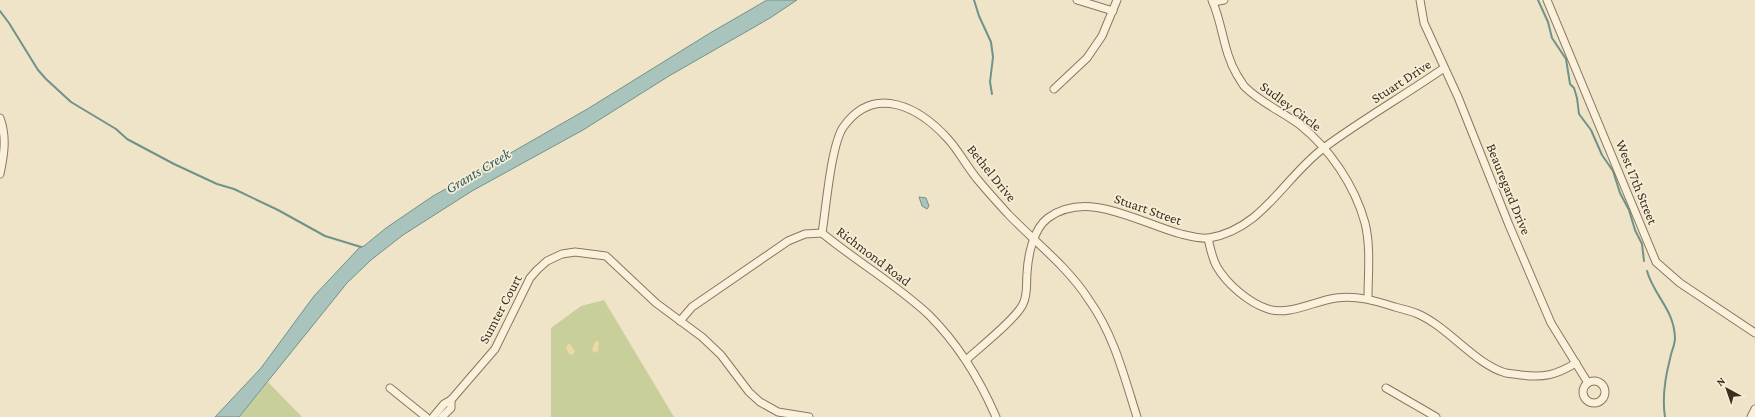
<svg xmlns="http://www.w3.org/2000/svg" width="1755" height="417" font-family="'Crimson Pro',serif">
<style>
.green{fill:#c9cf9b}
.sand{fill:#ecd9a5}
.water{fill:#a9c4bc;stroke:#6f938a}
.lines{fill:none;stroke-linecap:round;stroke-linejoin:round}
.stream{stroke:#6f938a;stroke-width:2}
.minor-casing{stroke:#8d765c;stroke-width:9}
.minor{stroke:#faf1dc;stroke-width:7}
.labels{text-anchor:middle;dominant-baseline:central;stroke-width:3.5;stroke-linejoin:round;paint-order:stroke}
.street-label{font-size:14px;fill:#3d2e20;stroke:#f7eed8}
.water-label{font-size:15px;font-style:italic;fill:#2f5d5a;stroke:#f7eed8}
</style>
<rect width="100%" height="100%" fill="#f0e4c8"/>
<!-- green -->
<g class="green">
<path d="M604 300 674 417H551V328L581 306Z"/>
<path d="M268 382 302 417H239Z"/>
</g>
<!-- sand -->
<g class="sand">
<path d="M598 341 599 342 598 351 594 353 592 349 595 342Z"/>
<path d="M568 344H570L575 351 573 355 569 354 566 348Z"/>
</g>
<!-- water -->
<g class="water">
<path d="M767 0H797L770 18 669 76 583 130 472 191 403 235 371 260 347 283 239 417H215L261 368 314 296 360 247 364 246 386 228 433 196 495 162 589 108 710 33Z"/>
<path d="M919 197 926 198 929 206 927 209 922 206Z"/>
</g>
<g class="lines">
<!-- stream -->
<g class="stream">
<path d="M974 0 979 16 991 42 993 57 990 82 992 94"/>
<path d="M1538 0 1548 22 1552 38 1566 59 1570 84 1574 88 1577 98 1579 114 1591 130 1602 155 1613 171 1620 193 1629 210 1635 230 1642 244 1644 261"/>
<path d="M0 11 9 23 38 70 46 79 71 102 116 129 127 139 174 164 217 184 234 189 278 210 325 236 361 247"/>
<path d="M1647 271C1654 296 1674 309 1675 338 1675 345 1671 352 1670 359 1665 378 1662 398 1665 417"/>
</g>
<defs>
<g id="minor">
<path d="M1077 0 1113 11"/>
<path d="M1212 0C1223 25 1223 51 1237 75 1240 79 1242 84 1245 87 1261 103 1283 112 1300 125 1330 149 1355 186 1365 223 1371 247 1368 274 1368 298"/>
<path d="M1420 0 1424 23 1458 97 1509 225 1551 323 1588 383"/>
<path d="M1547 0 1656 262 1680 283 1755 333"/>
<path d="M1213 2 1224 0"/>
<path d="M1054 89 1087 58 1102 36 1117 0"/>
<path d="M0 118C7 137 4 155 0 174"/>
<path d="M822 233C826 209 831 143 844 126 875 84 919 107 948 139 959 151 967 167 978 180 988 192 998 203 1008 214 1035 242 1068 267 1089 300 1114 335 1124 376 1137 417"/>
<path d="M1208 238C1210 248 1212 258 1217 267 1227 284 1249 303 1268 309 1289 316 1314 301 1336 298 1357 295 1376 301 1395 307 1403 309 1411 311 1418 314 1448 327 1476 365 1506 373 1511 374 1516 374 1521 375 1544 378 1556 375 1576 363"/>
<path d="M680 321 692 307 788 241 805 234 822 233C856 261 897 285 929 315 958 344 980 380 996 417"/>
<path d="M966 360C980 347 1016 319 1023 304 1028 294 1026 285 1027 273 1028 256 1033 229 1048 218 1088 189 1139 223 1181 234 1189 236 1200 239 1209 238 1263 229 1284 177 1325 147 1363 119 1405 95 1444 68"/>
<circle cx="1594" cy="392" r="11"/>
<path d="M390 388 426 417"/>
<path d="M1386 388 1436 417"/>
<path d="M433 417 444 404 451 400 495 349 530 278 537 270 547 261 562 254 575 252 606 256 656 303 702 337 721 355 749 392 760 402 778 412 809 417"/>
<path d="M442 417 451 408V400"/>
<path d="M1751 417 1755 409"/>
</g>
</defs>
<!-- minor casing -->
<use href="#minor" class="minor-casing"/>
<!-- minor -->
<use href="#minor" class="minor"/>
</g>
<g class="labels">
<!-- street labels -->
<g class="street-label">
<text transform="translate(1401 81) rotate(-33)">Stuart Drive</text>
<text transform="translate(1291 106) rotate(37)">Sudley Circle</text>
<text transform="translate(992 173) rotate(51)">Bethel Drive</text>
<text transform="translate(1637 182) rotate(68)">West 17th Street</text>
<text transform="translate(1509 189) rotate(68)">Beauregard Drive</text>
<text transform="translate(1148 209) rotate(19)">Stuart Street</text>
<text transform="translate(874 256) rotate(37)">Richmond Road</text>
<text transform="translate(500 309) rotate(-62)">Sumter Court</text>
</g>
<!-- water labels -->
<g class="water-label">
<text transform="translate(478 171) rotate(-31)">Grants Creek</text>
</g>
</g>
<!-- north arrow -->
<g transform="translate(1727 389) rotate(320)" stroke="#f7eed8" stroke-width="3" paint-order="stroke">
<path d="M0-3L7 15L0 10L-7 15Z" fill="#3d2e20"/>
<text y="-6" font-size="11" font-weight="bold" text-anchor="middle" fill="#3d2e20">N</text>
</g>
</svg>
